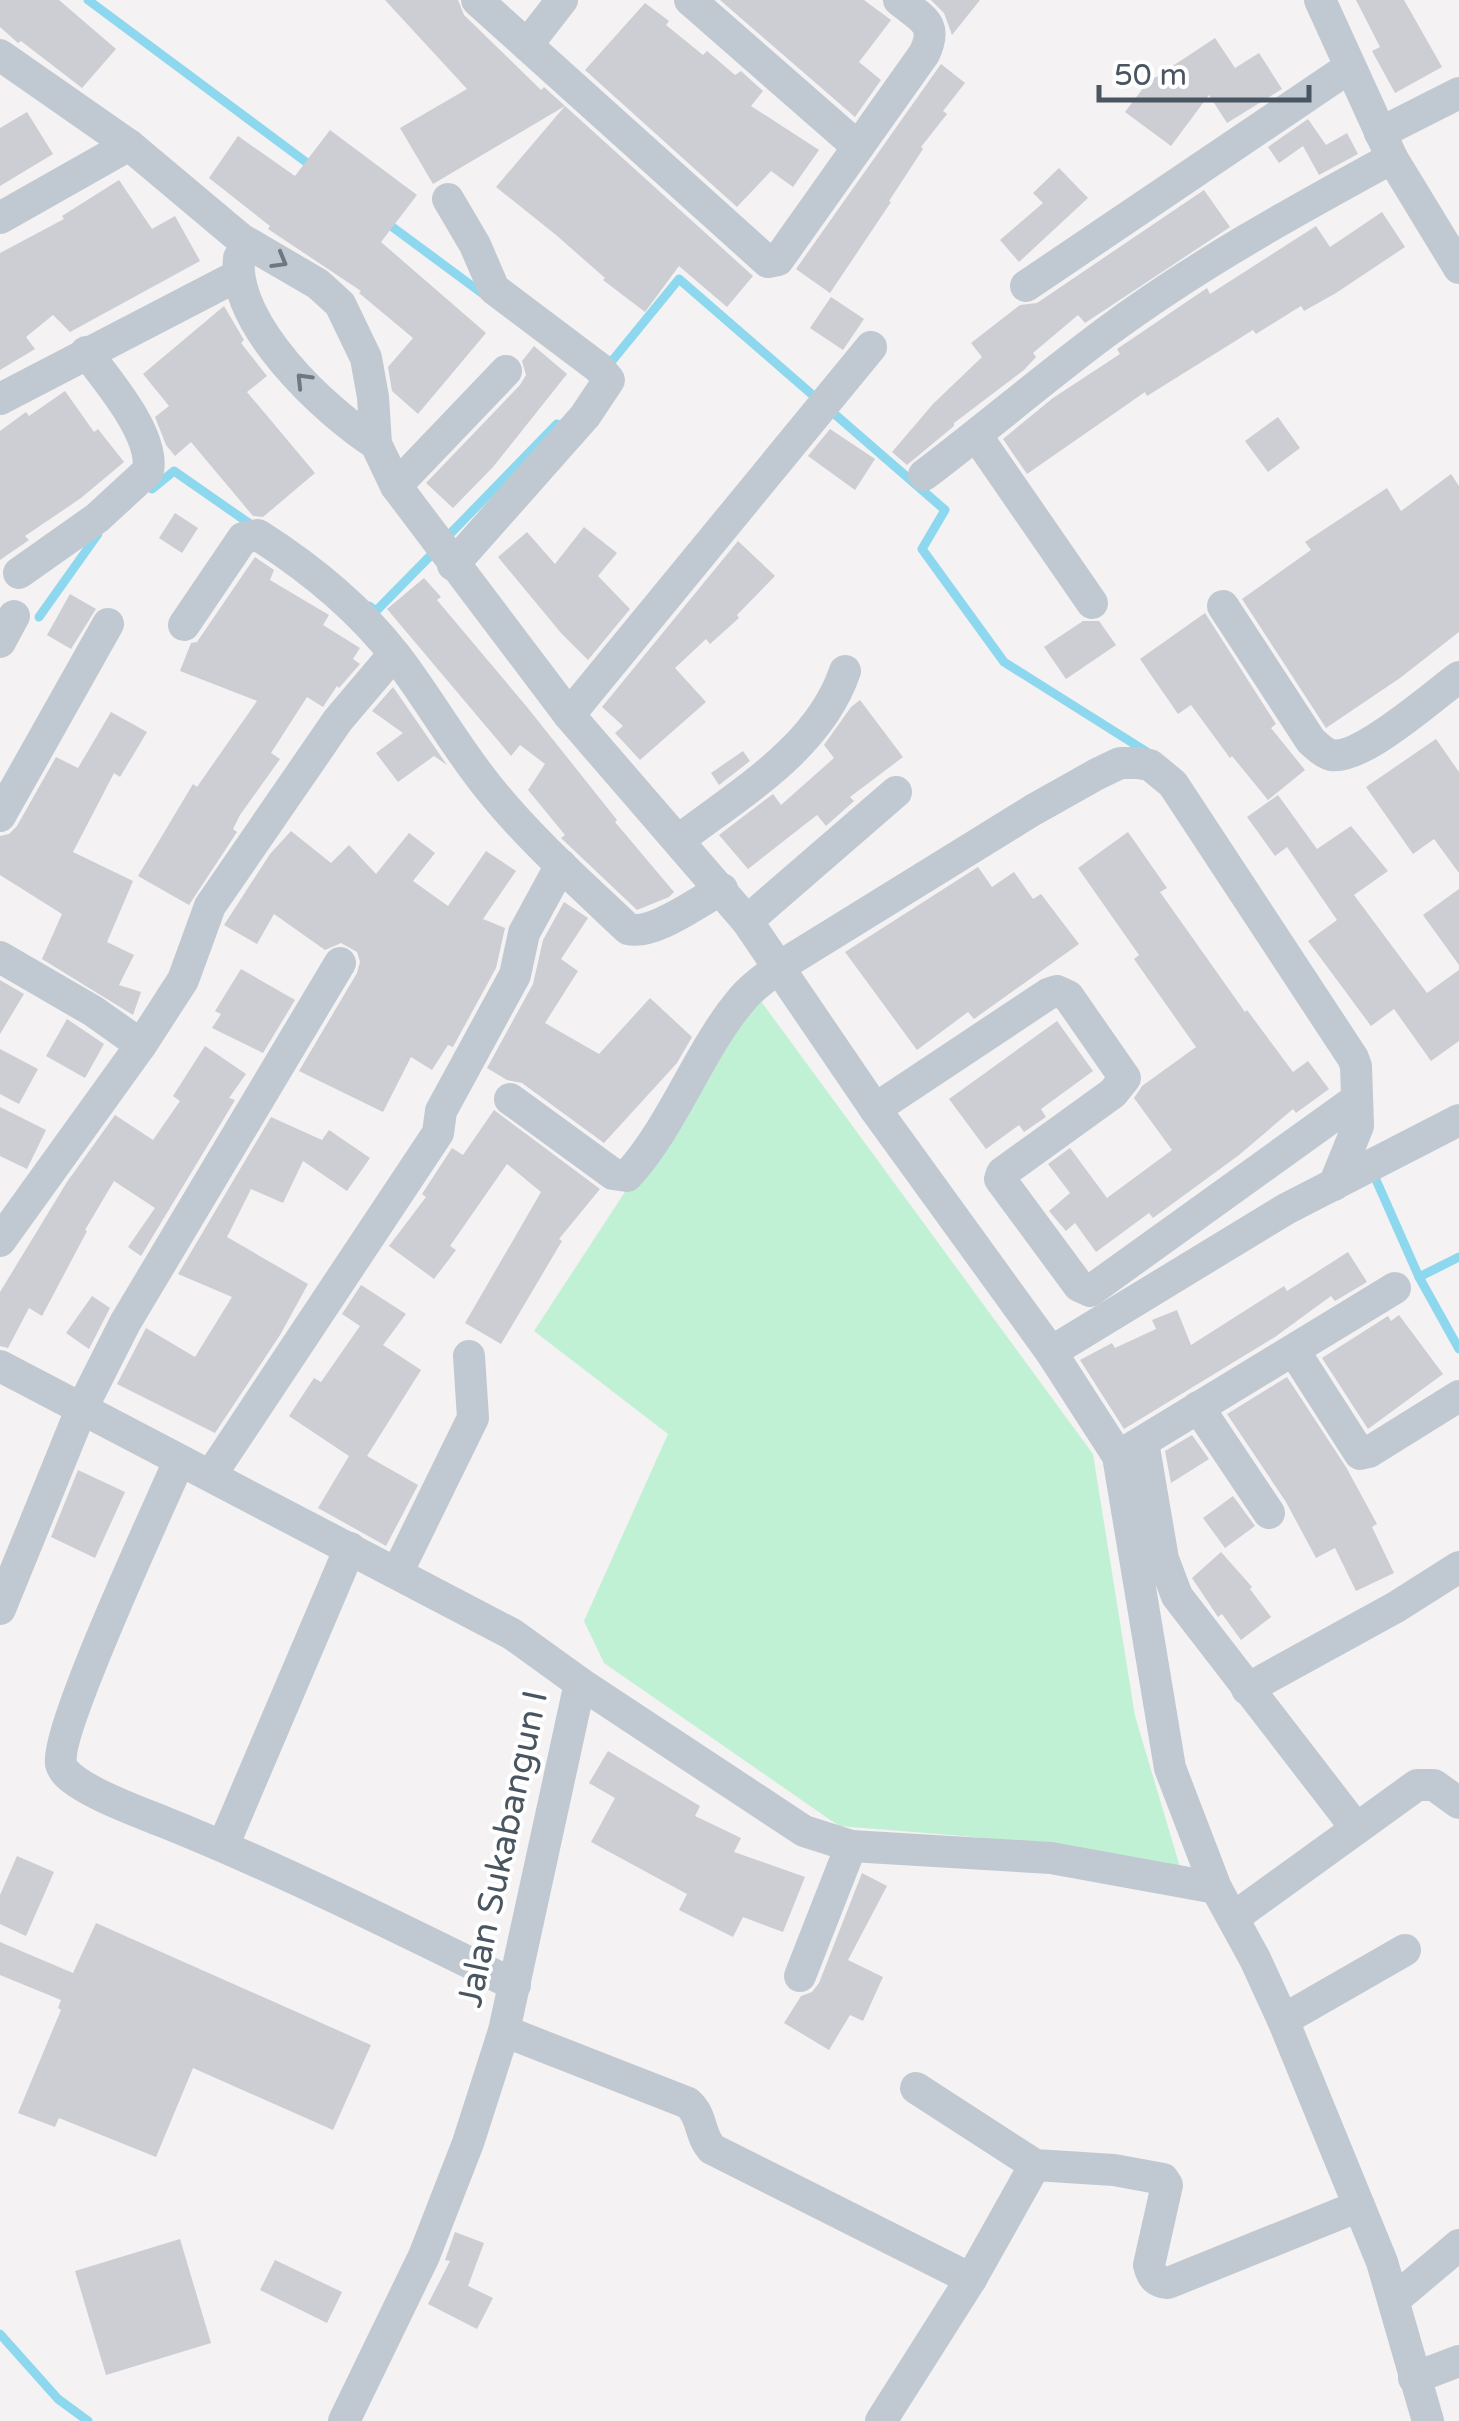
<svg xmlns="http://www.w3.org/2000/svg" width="1459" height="2421" font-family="'Varela Round',sans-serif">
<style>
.green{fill:#c1f1d5}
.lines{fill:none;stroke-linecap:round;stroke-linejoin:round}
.stream{stroke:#8ed8ef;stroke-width:9}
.building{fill:#ccced4}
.street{stroke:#c0c9d1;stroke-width:32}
.oneway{stroke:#6d7882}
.labels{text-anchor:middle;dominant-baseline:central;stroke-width:8;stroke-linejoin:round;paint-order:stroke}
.street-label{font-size:35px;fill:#495560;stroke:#fff}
</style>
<rect width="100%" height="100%" fill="#f4f2f2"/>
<!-- green -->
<path class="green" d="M755 993 1093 1454 1135 1716 1180 1867 975 1837 839 1826 604 1663 584 1621 668 1434 534 1331Z"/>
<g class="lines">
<!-- stream -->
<g class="stream">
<path d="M88 0 314 168"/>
<path d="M383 220 483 294"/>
<path d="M607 367 679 279 945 510 922 549 1004 662 1147 752"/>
<path d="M152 489 174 471 253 526"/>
<path d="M446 538 557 424"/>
<path d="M369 606 376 611 436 550"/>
<path d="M39 617 98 534"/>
<path d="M1373 1173 1419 1277 1459 1349"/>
<path d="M1419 1277 1459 1257"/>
<path d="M0 2334 58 2399 88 2421"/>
</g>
</g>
<!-- building -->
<g class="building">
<path d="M0 0H59L116 49 82 88 21 41 18 43 0 27Z"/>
<path d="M385 0H458L464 15 541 90 544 87 565 106 433 184 400 128 467 89Z"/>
<path d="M720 0H864L891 20 859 62 881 80 855 117Z"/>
<path d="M931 0H980L952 35 944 13Z"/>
<path d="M1356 0H1404L1442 67 1395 93 1372 51 1380 47Z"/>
<path d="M645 3 669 21 666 25 703 55 707 51 735 75 741 71 763 91 751 106 819 150 793 187 771 171 737 207 585 70Z"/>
<path d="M1215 38 1235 68 1259 53 1282 89 1227 123 1209 95 1171 146 1125 112 1147 83Z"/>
<path d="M941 64 965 83 943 111 947 114 921 147 923 149 889 201 891 202 830 293 796 269Z"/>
<path d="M565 106 753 276 727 307 679 266 645 312 603 280 605 278 556 235 496 187Z"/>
<path d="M27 112 53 154 0 186V128Z"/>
<path d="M1308 119 1326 145 1347 133 1358 154 1319 175 1303 146 1279 163 1268 147Z"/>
<path d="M330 130 417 195 381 242 486 333 418 414 392 391 388 367 413 338 359 293 361 291 268 229 270 226 209 178 238 136 295 176Z"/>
<path d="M1059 168 1088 198 1019 262 1000 240 1043 203 1033 193Z"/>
<path d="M119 180 152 229 175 216 200 261 70 332 53 315 26 337 35 349 0 370V253L64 219 62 216Z"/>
<path d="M1204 190 1230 227 1085 323 1078 315 1033 353 1036 357 1024 370 954 423V426L907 465 892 452 933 404 982 357 971 343 1020 305 1037 303Z"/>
<path d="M1382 212 1405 247 1336 293 1304 311 1301 306 1256 334 1253 330 1147 396 1145 392 1027 474 1003 439 1053 398 1120 354 1117 349 1207 288 1210 294 1316 226 1330 247Z"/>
<path d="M831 297 864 319 843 350 810 328Z"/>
<path d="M224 306 244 340 241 343 267 376 247 392 315 473 263 517 253 516 191 442 175 456 166 445 155 417 169 406 143 374Z"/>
<path d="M534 346 567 374 493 467 453 508 426 483 520 385 526 375 522 361Z"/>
<path d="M65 391 94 432 98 429 124 462 81 498 25 536 29 540 0 560V431L26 412 29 416Z"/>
<path d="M1278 417 1300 448 1268 472 1245 441Z"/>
<path d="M830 429 875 459 855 490 808 456Z"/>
<path d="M1451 474 1459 486V632L1400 678 1326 728 1242 599 1311 550 1305 542 1387 488 1401 511Z"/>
<path d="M175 513 198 528 182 553 159 538Z"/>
<path d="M584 527 617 553 598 576 630 609 588 660 561 633 498 557 527 532 555 564Z"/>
<path d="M738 541 775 576 737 615 739 618 710 644 706 639 675 668 706 702 640 760 615 733 623 726 602 707Z"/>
<path d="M255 557 274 570 270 580 329 615 323 625 360 648 353 659 360 664 339 688 337 686 323 707 307 697 271 753 280 759 240 815 233 829 237 832 189 905 138 876 193 784 197 787 257 701 180 671 191 643 197 642Z"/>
<path d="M424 578 441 597 437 600 527 707 617 820 615 822 674 892 669 897 637 910 561 838 565 835 528 790 545 764 520 745 511 756 387 609Z"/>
<path d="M70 594 96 609 71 649 47 635Z"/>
<path d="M1205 613 1276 724 1271 728 1305 770 1268 800 1232 756 1230 758 1191 705 1178 714 1140 659Z"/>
<path d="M1083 621H1099L1116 645 1066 679 1044 647Z"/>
<path d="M393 687 447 765 434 756 398 782 376 753 403 733 372 711Z"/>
<path d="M860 700 903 757 850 797 854 801 826 826 817 815 748 869 719 835 773 794 781 805 834 758 824 745 851 707Z"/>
<path d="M111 712 147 732 120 777 114 773 73 852 133 881 107 942 134 955 119 985 141 992 133 1015 42 959 62 914 0 875V836L9 834 17 826 56 757 78 768Z"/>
<path d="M1436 739 1459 772V873L1434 839 1413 854 1366 787Z"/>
<path d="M743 751 750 761 719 785 711 773Z"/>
<path d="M1278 795 1317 849 1351 826 1388 871 1354 895 1427 993 1459 970V1041L1431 1061 1394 1009 1371 1026 1308 941 1337 920 1287 847 1275 856 1247 817Z"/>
<path d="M291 831 331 863 349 845 376 874 409 833 435 853 413 881 448 906 486 851 516 871 483 919 505 928 496 968 453 1047 448 1045 432 1070 411 1057 383 1112 299 1071 357 973 360 962 357 952 341 943 325 950 274 914 257 944 224 925 270 854Z"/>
<path d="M1128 832 1167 888 1160 892 1245 1012 1247 1010 1293 1072 1308 1061 1329 1089 1296 1113 1293 1109 1239 1155 1153 1218 1149 1213 1096 1252 1075 1223 1066 1231 1049 1211 1070 1193 1048 1164 1070 1148 1107 1198 1172 1150 1134 1098 1142 1086 1196 1047 1134 959 1139 955 1078 868Z"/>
<path d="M978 867 992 887 1014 872 1033 899 1041 894 1079 944 974 1019 968 1012 917 1050 845 952Z"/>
<path d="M1459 889V965L1423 915Z"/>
<path d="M564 902 588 918 561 959 578 971 545 1023 599 1054 650 998 692 1037 677 1063 604 1143 522 1083 507 1080 487 1068 533 984 543 940Z"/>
<path d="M241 969 295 1000 263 1053 212 1028 221 1014 215 1011Z"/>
<path d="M0 980 24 994 0 1034Z"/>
<path d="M67 1019 104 1044 85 1078 46 1056Z"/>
<path d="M1057 1021 1093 1071 1041 1109 1046 1117 1024 1132 1019 1125 986 1149 949 1099Z"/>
<path d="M205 1046 246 1074 229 1098 235 1100 141 1256 128 1247 155 1208 114 1181 85 1230 87 1231 42 1316 29 1308 8 1348 0 1346V1292L67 1182 115 1115 153 1140 180 1101 173 1096Z"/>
<path d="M0 1049 38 1069 19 1104 0 1094Z"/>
<path d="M0 1107 46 1130 27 1169 0 1156Z"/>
<path d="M494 1110 600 1189 559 1239 562 1241 501 1344 465 1323 541 1192 507 1164 450 1246 456 1250 434 1279 389 1246 426 1197 422 1194 452 1148 463 1155Z"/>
<path d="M271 1117 322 1140 329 1130 370 1158 347 1191 303 1161 283 1203 251 1189 227 1237 308 1284 280 1335 215 1433 117 1384 146 1328 195 1357 232 1297 178 1274Z"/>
<path d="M1348 1252 1367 1282 1335 1301 1331 1296 1275 1337 1124 1429 1080 1360 1112 1343 1115 1348 1156 1329 1152 1320 1177 1310 1191 1345 1284 1286 1287 1291Z"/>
<path d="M361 1285 406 1314 383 1345 421 1370 367 1456 418 1485 386 1546 318 1508 349 1456 289 1416 314 1378 321 1382 360 1326 342 1314Z"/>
<path d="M92 1296 110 1308 89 1349 66 1333Z"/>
<path d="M1399 1315 1443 1374 1368 1429 1322 1358 1388 1316 1391 1321Z"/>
<path d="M1287 1377 1346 1467 1377 1524 1372 1527 1394 1573 1356 1591 1335 1548 1316 1558 1286 1502 1227 1414Z"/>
<path d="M1192 1435 1209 1459 1171 1483 1165 1451Z"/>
<path d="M78 1470 125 1492 95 1558 51 1537Z"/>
<path d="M1233 1496 1255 1526 1225 1548 1203 1518Z"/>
<path d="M1221 1552 1252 1587 1250 1589 1271 1617 1241 1640 1222 1614 1218 1617 1192 1578Z"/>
<path d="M608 1751 700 1806 695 1816 741 1838 734 1852 805 1877 783 1932 743 1917 733 1937 679 1910 687 1894 591 1842 615 1798 589 1783Z"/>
<path d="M17 1856 54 1872 26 1936 0 1924V1895Z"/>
<path d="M862 1873 887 1886 848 1960 883 1977 863 2021 850 2015 829 2050 784 2023 801 1996 812 1992 819 1983Z"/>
<path d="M96 1923 371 2045 333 2130 193 2068 156 2157 59 2118 55 2127 18 2113 61 2010 58 2008 61 2000 0 1975V1942L73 1973Z"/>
<path d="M455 2232 484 2243 468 2286 493 2298 477 2329 428 2304 450 2261 445 2260Z"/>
<path d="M180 2239 211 2343 106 2375 75 2271Z"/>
<path d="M275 2260 342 2292 327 2323 260 2290Z"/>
</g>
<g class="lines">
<!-- street -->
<g class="street">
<path d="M477 0 768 262 778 260 924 54C939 23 922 19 899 0"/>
<path d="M690 0 858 147"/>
<path d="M1320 0 1392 158 1459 268"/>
<path d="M527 45 562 0"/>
<path d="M0 55 129 145 241 239 318 284 340 304 366 358 373 397 376 444 396 486 569 715 747 921 875 1109 1051 1352 1118 1456 1170 1768 1216 1888 1255 1959 1283 2020 1382 2262 1428 2421"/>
<path d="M1380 133 1459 93"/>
<path d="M448 199 475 245 494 289 599 368 609 380 585 416 453 565"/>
<path d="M0 218 129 145"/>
<path d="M239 258C232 325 325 411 376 444"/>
<path d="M1026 286 1350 67"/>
<path d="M0 399 237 276"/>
<path d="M976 435 1092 603"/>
<path d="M924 475C985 429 1043 379 1105 333 1195 266 1293 212 1392 158"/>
<path d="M396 486 506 371"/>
<path d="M19 573 97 518 148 471C155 435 107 380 86 352"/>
<path d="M1223 606 1311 741C1317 746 1323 753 1331 755 1361 761 1434 695 1459 677"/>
<path d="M184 625 243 538 258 535C310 568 358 607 396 656 430 700 457 750 493 793 533 842 582 885 628 929 653 936 699 901 722 889"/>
<path d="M0 642 14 616"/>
<path d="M569 715 871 347"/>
<path d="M0 816 108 624"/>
<path d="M679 840C740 793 819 748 845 671"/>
<path d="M747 921 896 792"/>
<path d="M0 957 93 1011 141 1045"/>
<path d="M510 1099 613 1174 627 1176C674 1125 699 1049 743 998 753 986 767 977 779 967L1033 810 1097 774 1120 763H1137L1150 765 1173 784 1353 1058 1356 1066 1358 1126 1334 1185"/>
<path d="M875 1109 1048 994 1057 991 1068 996 1125 1078 1113 1093 1002 1173 1000 1179 1079 1286 1090 1291 1357 1099"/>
<path d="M0 1241 141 1045 183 980 210 906 338 720 394 654"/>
<path d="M1294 1351 1360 1454 1369 1452 1459 1396"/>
<path d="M1051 1352 1286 1209 1459 1120"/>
<path d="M0 1366 512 1634 580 1683 504 2031 468 2143 424 2256 344 2421"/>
<path d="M1198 1407 1269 1513"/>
<path d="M1143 1442 1163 1559 1177 1596 1356 1828"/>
<path d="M1127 1451 1395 1288"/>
<path d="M179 1461C159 1508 55 1729 61 1764 65 1786 142 1813 164 1822 283 1870 399 1928 515 1985"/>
<path d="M211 1475 438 1133 441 1111 515 975 524 933 561 865"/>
<path d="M397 1573 473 1418 469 1356"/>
<path d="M0 1609 81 1410 125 1323 340 963"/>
<path d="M580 1683 804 1831 851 1846 1051 1858 1216 1888"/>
<path d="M1247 1689 1396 1607 1459 1567"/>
<path d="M223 1846 350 1548"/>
<path d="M1233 1918 1417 1785H1434L1459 1803"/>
<path d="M800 1976 851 1846"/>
<path d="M1283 2020 1405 1950"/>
<path d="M504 2031 688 2103C703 2116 699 2135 712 2149L971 2279"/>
<path d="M916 2088 1035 2165 1114 2170 1163 2179 1167 2185 1149 2265C1152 2277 1156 2282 1168 2283L1359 2206"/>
<path d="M1395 2299 1459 2245"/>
<path d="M1414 2378 1459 2361"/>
<path d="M881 2421 971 2279 1035 2165"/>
</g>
</g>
<!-- one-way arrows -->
<defs><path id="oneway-chevron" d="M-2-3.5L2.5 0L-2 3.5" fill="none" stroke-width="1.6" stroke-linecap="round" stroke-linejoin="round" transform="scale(2.5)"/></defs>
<g class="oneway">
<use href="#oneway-chevron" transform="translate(280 261) rotate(30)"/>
<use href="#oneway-chevron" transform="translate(303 380) rotate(-134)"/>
</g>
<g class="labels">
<!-- street labels -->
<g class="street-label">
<text transform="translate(503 1849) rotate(-78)">Jalan Sukabangun I</text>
</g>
</g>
<!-- scale -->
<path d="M1099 85v15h210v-15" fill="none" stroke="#495560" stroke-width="5"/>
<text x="1114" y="85" font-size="30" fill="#495560" stroke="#ffffff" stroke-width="8" paint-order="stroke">50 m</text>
</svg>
